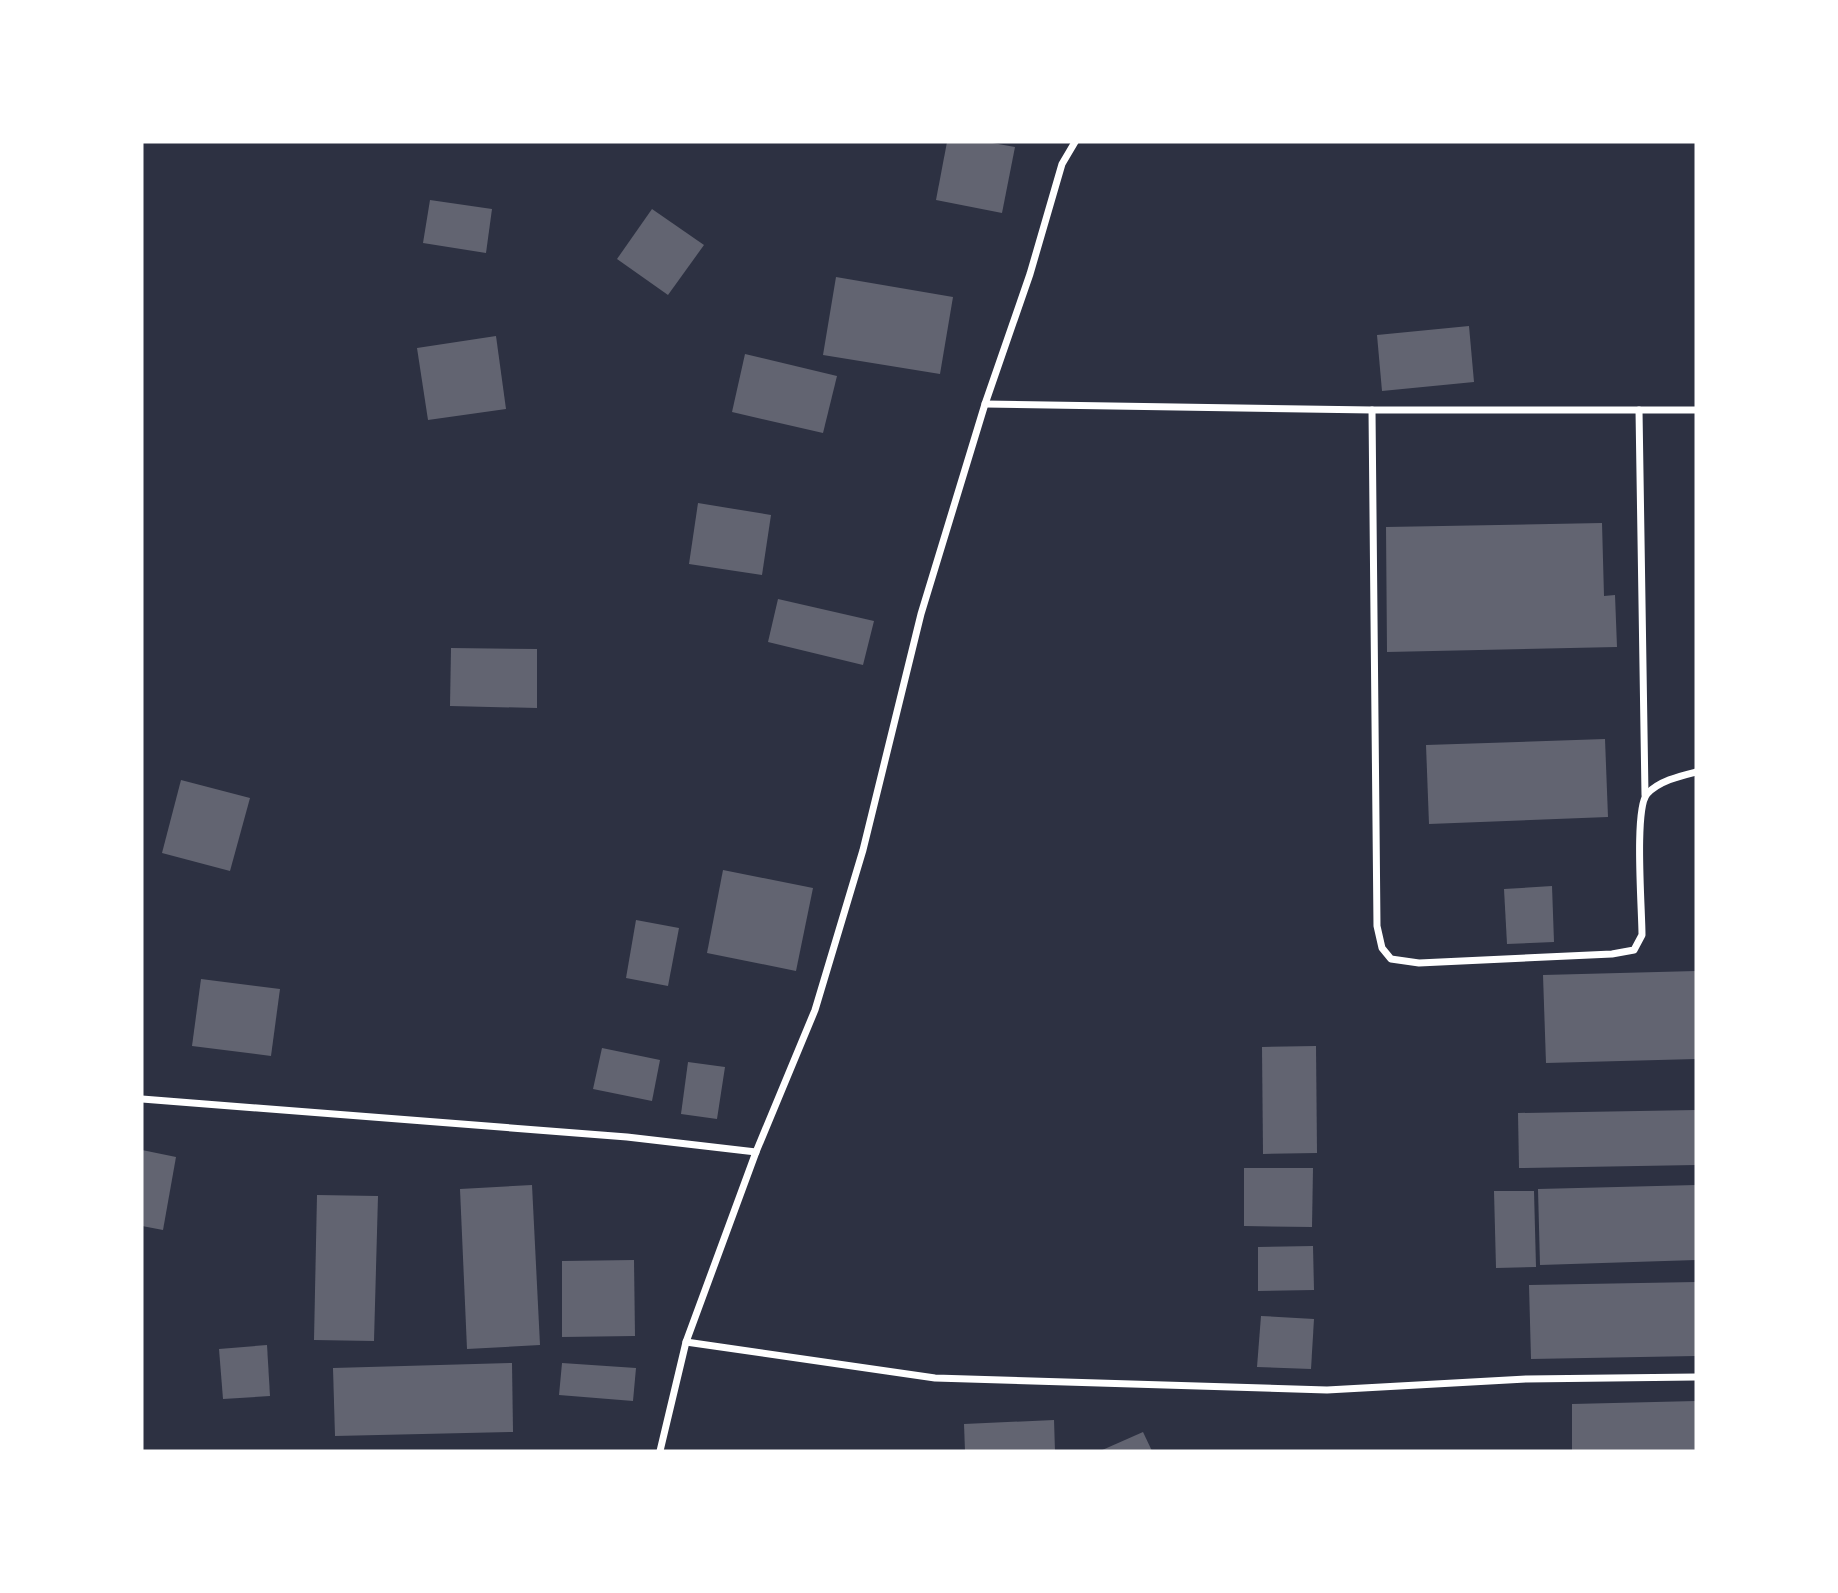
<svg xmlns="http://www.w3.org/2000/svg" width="1838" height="1593" font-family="Inter,sans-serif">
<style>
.building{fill:#626471}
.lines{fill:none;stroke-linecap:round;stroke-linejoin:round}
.minor{stroke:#fff;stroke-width:7}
</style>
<rect width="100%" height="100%" fill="#2d3142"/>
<!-- building -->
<g class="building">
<path d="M947 142H987L1015 147 1002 213 936 200Z"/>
<path d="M430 200 492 209 486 253 423 243Z"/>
<path d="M652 209 704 245 668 295 617 259Z"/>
<path d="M836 277 953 297 940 374 823 355Z"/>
<path d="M1469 326 1474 382 1382 391 1377 335Z"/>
<path d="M496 336 506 409 428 420 417 348Z"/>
<path d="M745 354 837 376 823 433 732 412Z"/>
<path d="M698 503 771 515 762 575 689 564Z"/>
<path d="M1602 523 1604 596 1615 595 1617 647 1387 652 1386 527Z"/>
<path d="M778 599 874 621 863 665 768 642Z"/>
<path d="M451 648 537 649V708L450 706Z"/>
<path d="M1605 739 1608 817 1429 824 1426 745Z"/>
<path d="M181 780 250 798 230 871 162 853Z"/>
<path d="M723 870 813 888 796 971 707 953Z"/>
<path d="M1552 886 1554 942 1507 944 1504 889Z"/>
<path d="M636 920 679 928 668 986 626 978Z"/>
<path d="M1696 971V1059L1546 1063 1543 975Z"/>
<path d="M201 979 280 989 271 1056 192 1046Z"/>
<path d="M1316 1046 1317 1153 1263 1154 1262 1047Z"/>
<path d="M602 1048 660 1060 652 1101 593 1089Z"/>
<path d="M688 1062 725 1067 717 1119 681 1114Z"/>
<path d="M1696 1110V1165L1519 1168 1518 1113Z"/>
<path d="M142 1150 176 1157 163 1230 142 1226Z"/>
<path d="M1244 1168H1313L1312 1227 1244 1226Z"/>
<path d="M532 1185 540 1345 467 1349 460 1189Z"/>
<path d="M1696 1185V1260L1540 1265 1538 1189Z"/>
<path d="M1494 1191H1534L1536 1267 1496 1268Z"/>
<path d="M317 1195 378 1196 374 1341 314 1340Z"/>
<path d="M1313 1246 1314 1290 1258 1291V1247Z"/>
<path d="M634 1260 635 1336 562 1337V1261Z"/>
<path d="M1696 1282V1356L1531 1359 1529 1285Z"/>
<path d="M1261 1316 1314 1319 1311 1369 1257 1367Z"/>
<path d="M267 1345 270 1396 223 1399 219 1349Z"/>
<path d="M512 1363 513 1432 335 1436 333 1368Z"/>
<path d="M562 1363 636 1368 633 1401 559 1395Z"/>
<path d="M1696 1401V1451H1572V1404Z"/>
<path d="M1054 1420 1055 1451H965L964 1424Z"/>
<path d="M1143 1432 1152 1451H1100Z"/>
</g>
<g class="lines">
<!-- minor -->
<g class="minor">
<path d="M985 404 1372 410"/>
<path d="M1639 410 1645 795"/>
<path d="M1696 410H1372L1377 926 1382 948 1391 959 1419 963 1612 954 1634 950 1642 935C1642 909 1634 809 1647 794 1659 781 1680 776 1696 772"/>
<path d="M142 1099 627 1137 756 1152"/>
<path d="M686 1342 935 1378 1327 1390 1526 1379 1696 1377"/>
<path d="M660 1451 686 1342 756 1152 815 1010 863 850 921 614 985 404 1030 274 1062 164 1075 142"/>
</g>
</g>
<!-- border -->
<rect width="1838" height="1593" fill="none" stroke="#ffffff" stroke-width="287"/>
</svg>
